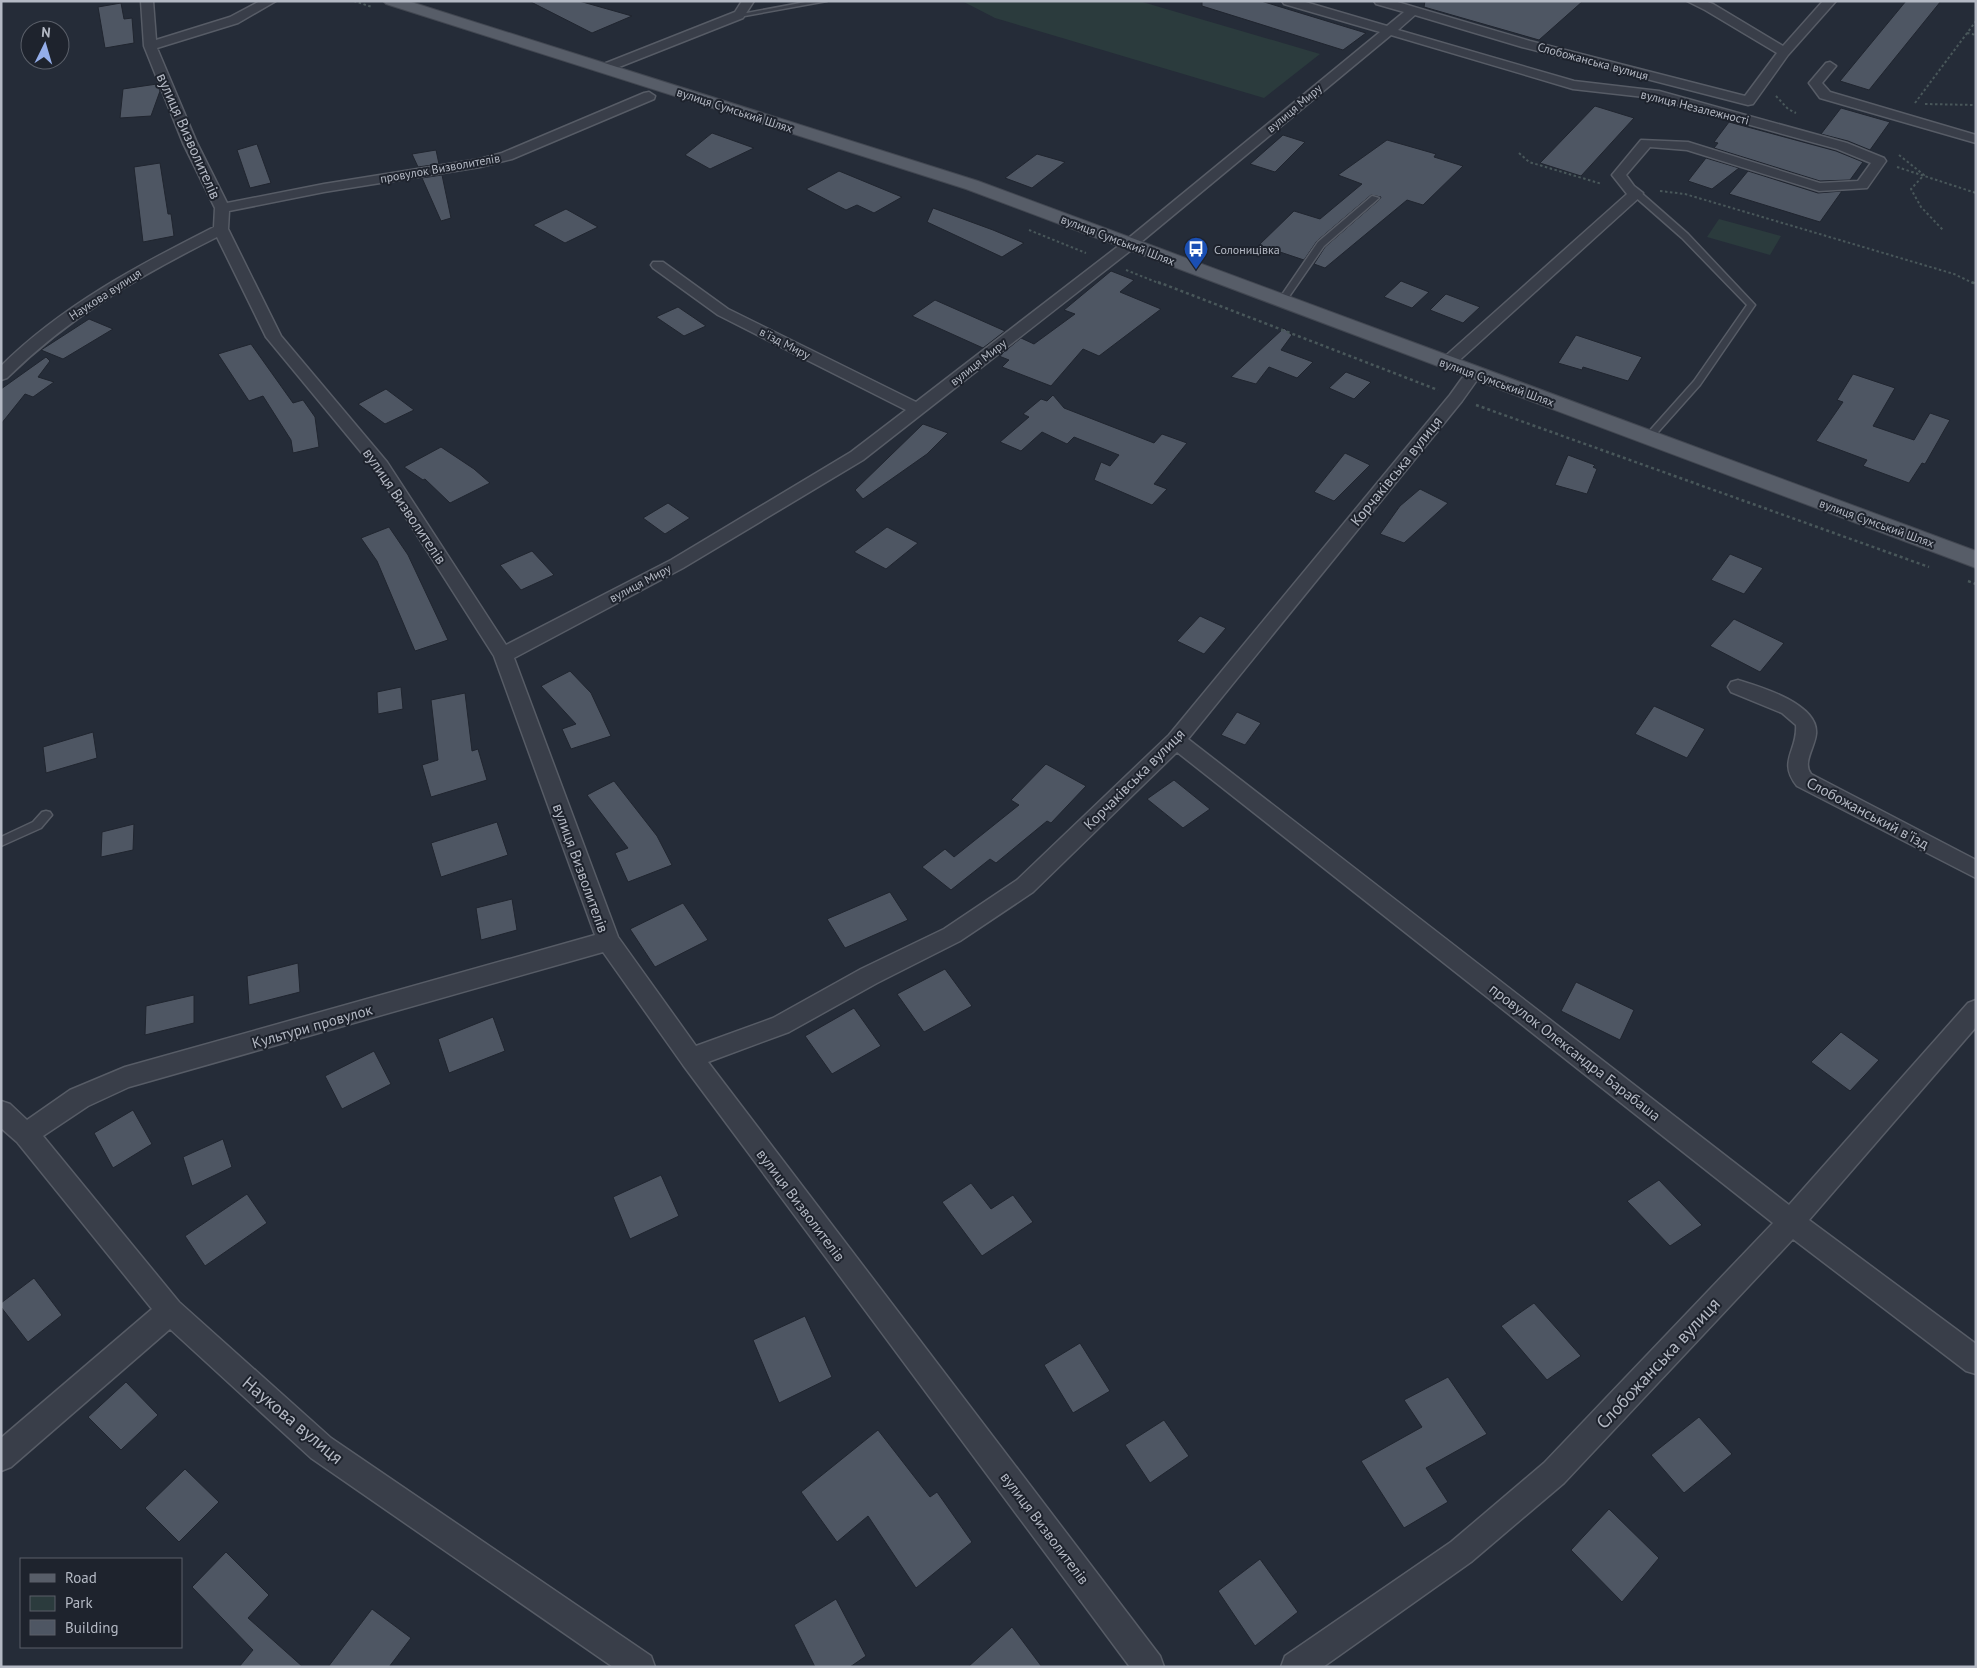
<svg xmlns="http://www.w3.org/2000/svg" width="1977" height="1668" font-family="'PT Sans',sans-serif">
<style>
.green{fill:#2b3b3d}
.building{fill:#4e5663;stroke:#20252f}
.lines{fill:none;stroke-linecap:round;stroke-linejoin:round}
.lane-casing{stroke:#575c66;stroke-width:3}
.street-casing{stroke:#575c66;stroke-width:3}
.primary-casing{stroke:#424751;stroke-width:2}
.path-far1{stroke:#49575a;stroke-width:2;stroke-dasharray:2.5 2.5;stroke-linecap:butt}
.path{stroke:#49575a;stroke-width:2.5;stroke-dasharray:3 3;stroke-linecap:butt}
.lane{fill:#393e49;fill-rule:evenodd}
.street{fill:#393e49;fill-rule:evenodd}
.primary{fill:#575d68;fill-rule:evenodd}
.labels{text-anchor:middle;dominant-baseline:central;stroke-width:4;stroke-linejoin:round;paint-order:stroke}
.far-street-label{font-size:12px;fill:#b4b9c4;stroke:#1e232d}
.far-poi-label{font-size:12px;fill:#b4b9c4;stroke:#1e232d;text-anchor:start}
.street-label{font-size:15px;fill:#b4b9c4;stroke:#1e232d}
.near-street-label{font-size:18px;fill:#b4b9c4;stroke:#1e232d}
</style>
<rect width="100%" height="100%" fill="#252c38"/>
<!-- green -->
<g class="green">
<path d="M962 1H1139L1320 54 1264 98 995 18Z"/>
<path d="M1719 219 1781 236 1770 255 1707 237Z"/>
</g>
<!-- building -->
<g class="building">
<path d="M529 1H579L632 16 592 33Z"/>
<path d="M1202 1H1261L1366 33 1343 50 1202 6Z"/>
<path d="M1425 1H1583L1539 40 1424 7Z"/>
<path d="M1906 1H1941L1869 90 1840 81Z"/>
<path d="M121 3 124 19 132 18 134 43 105 48 98 7Z"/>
<path d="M157 84 160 91 151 116 120 118 123 89Z"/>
<path d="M1595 106 1634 118 1581 176 1540 163Z"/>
<path d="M1841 108 1890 122 1870 150 1848 141 1821 134Z"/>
<path d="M1729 122 1836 151 1863 162 1850 180 1820 181 1714 148 1718 143 1714 142Z"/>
<path d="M712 133 754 148 710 169 685 155Z"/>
<path d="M1283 135 1305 142 1275 172 1250 164Z"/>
<path d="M1387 140 1436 154 1434 157 1463 166 1423 205 1407 200 1325 268 1314 264 1325 247 1380 199 1381 197 1371 195 1317 241 1304 260 1259 245 1294 211 1320 219 1362 184 1338 175Z"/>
<path d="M257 144 271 183 250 188 237 150Z"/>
<path d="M436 150 439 164 418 167 412 154Z"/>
<path d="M1037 154 1065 162 1032 188 1005 178Z"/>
<path d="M1706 158 1739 168 1712 189 1688 181Z"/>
<path d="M160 163 168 214H171L174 236 143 242 134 167Z"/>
<path d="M839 171 902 197 874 213 857 205 846 210 806 189Z"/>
<path d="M1748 171 1818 193 1842 191 1820 222 1729 194Z"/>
<path d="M442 175 451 218 441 221 422 178Z"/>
<path d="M933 208 993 230 1024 243 1002 257 927 222Z"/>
<path d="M566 209 598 227 565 243 533 225Z"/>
<path d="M1111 271 1134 280 1120 292 1161 309 1099 356 1083 349 1051 386 1002 367 1009 360 999 356 1021 338 1034 344 1075 314 1064 310Z"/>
<path d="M1401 281 1429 292 1412 308 1384 297Z"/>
<path d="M1446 294 1480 307 1463 323 1430 310Z"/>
<path d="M935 300 1005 331 983 348 912 316Z"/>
<path d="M678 307 706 326 684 336 656 317Z"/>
<path d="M89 319 113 329 63 359 41 350Z"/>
<path d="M1284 328 1292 335 1281 350 1313 362 1297 378 1269 367 1256 384 1231 377Z"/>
<path d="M1576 335 1642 357 1628 381 1583 367 1582 370 1558 363Z"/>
<path d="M251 344 293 403 303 400 315 417 319 447 293 453 291 440 263 396 249 401 218 354Z"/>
<path d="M46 357 50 361 38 377 54 382 33 397 25 394 1 424V389Z"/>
<path d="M1346 372 1371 382 1354 399 1329 388Z"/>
<path d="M1853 374 1895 388 1873 426 1914 440 1930 413 1950 420 1925 464 1922 463 1909 483 1863 466 1867 460 1816 441 1843 402 1837 400Z"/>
<path d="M386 389 414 410 385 424 358 404Z"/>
<path d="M1053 395 1064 408 1154 443 1162 434 1187 443 1154 484 1167 489 1152 505 1094 480 1101 462 1110 466 1119 455 1074 437 1067 444 1042 432 1021 451 1000 442 1029 417 1023 414 1041 399 1047 401Z"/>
<path d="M923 424 948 433 927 454 863 499 855 490Z"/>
<path d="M441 447 474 469 490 483 450 503 425 479 423 480 404 467Z"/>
<path d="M1345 453 1370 465 1334 501 1314 492Z"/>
<path d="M1568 455 1595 465 1593 467 1597 469 1587 494 1555 485Z"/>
<path d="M1420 489 1448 503 1404 543 1380 534 1400 506Z"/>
<path d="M668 503 690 518 665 534 643 518Z"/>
<path d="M389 527 408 555 448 640 415 651 377 561 361 538Z"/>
<path d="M887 527 918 543 886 569 854 552Z"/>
<path d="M532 551 554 575 521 590 500 565Z"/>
<path d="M1730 554 1763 568 1744 594 1711 580Z"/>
<path d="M1200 616 1226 628 1204 654 1177 641Z"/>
<path d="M1734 619 1784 643 1760 672 1710 646Z"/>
<path d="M570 671 591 693 611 736 571 749 562 729 576 724 541 686Z"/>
<path d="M401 687 403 709 378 714 377 692Z"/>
<path d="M465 693 472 751 478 749 487 780 431 797 422 765 438 760 431 700Z"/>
<path d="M1654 706 1705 729 1687 758 1635 734Z"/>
<path d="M1237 712 1261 723 1245 745 1221 735Z"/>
<path d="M93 732 97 758 46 773 43 747Z"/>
<path d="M1046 764 1086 786 1051 823 1047 821 996 863 990 859 951 890 922 867 945 849 954 857 1019 805 1011 800Z"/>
<path d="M1174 780 1210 809 1183 828 1147 799Z"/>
<path d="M614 781 657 836 672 865 628 882 615 853 628 848 587 795Z"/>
<path d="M497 822 508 855 441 877 431 843Z"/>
<path d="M134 824 133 850 101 857 102 832Z"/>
<path d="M890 892 908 920 845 948 827 919Z"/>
<path d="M512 899 517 930 481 940 476 908Z"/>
<path d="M683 903 708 940 655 967 630 929Z"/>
<path d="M298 963 300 992 249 1005 247 976Z"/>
<path d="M945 969 972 1006 924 1032 897 994Z"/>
<path d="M1576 982 1634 1010 1620 1040 1561 1011Z"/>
<path d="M194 995V1023L145 1035 146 1006Z"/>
<path d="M854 1008 881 1046 832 1074 805 1036Z"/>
<path d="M493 1017 505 1051 449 1073 438 1039Z"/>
<path d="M1841 1032 1879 1060 1850 1091 1811 1062Z"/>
<path d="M374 1051 391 1084 342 1109 325 1076Z"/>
<path d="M133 1110 152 1144 113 1168 94 1133Z"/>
<path d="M223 1139 232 1167 192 1186 183 1157Z"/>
<path d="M661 1175 679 1216 630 1239 613 1197Z"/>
<path d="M1659 1180 1702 1225 1670 1246 1627 1201Z"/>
<path d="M971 1183 991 1209 1013 1195 1033 1222 982 1256 942 1202Z"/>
<path d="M247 1194 267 1223 205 1266 185 1236Z"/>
<path d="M34 1278 62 1315 28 1342 1 1307V1303Z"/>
<path d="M1534 1303 1581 1356 1547 1380 1501 1326Z"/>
<path d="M805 1316 832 1377 779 1403 753 1340Z"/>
<path d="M1080 1343 1110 1391 1073 1413 1044 1365Z"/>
<path d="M1448 1377 1487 1434 1426 1468 1448 1502 1404 1528 1361 1461 1422 1427 1404 1400Z"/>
<path d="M126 1382 158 1415 121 1450 88 1417Z"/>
<path d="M1699 1417 1732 1454 1684 1493 1651 1455Z"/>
<path d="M1164 1420 1189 1456 1150 1483 1125 1445Z"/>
<path d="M878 1430 930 1497 937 1492 972 1542 916 1588 868 1516 837 1542 801 1492Z"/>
<path d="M185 1469 219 1502 179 1542 145 1508Z"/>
<path d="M1609 1509 1659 1558 1622 1602 1571 1550Z"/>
<path d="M226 1552 269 1595 248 1618 303 1667H239L253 1650 192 1587Z"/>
<path d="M1260 1559 1298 1612 1255 1646 1218 1591Z"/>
<path d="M836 1599 866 1656 850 1667H815L794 1625Z"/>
<path d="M372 1609 411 1638 389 1667H328Z"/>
<path d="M1012 1627 1042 1667H968Z"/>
</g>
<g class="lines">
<defs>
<g id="lane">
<path d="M811 1H827L739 17 736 15Z"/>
<path d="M1633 191H1639L1688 234 1755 305 1700 385 1651 440H1645V436L1694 381 1747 305 1682 238 1633 195Z"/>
<path d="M1372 196 1379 198 1324 246 1284 304H1278L1277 302 1318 242Z"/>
<path d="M46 811 50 812 52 815 41 828 1 846V837L33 822 42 812Z"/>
</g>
<g id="street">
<path d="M141 1H153L156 40 230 17 260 1H276L238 23 157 48 197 143 227 203 324 184 480 159 502 153 644 93 649 92 655 96 654 99 512 159 480 167 324 192 229 211 228 229 281 336 387 462 506 645 671 560 851 452 906 410 718 315 653 268 651 265 653 262H663L728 309 916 402 1125 241 1380 32 1284 4 1282 1H1302L1387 26 1404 12 1376 4 1374 1H1394L1530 41 1745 96 1777 53 1705 10 1687 1H1705L1713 4 1783 46 1823 1H1836L1788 55 1753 104 1748 105 1522 47 1415 15 1398 30 1574 81 1659 91 1847 143 1884 158 1886 161 1867 188 1819 191 1687 150 1650 147 1626 175 1634 186 1643 193 1641 196 1453 366H1441L1439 363 1441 360 1627 194 1612 175 1641 140 1688 142 1820 183 1858 181 1871 163 1837 149 1653 98 1573 89 1391 35 1135 247 863 460 683 568 514 658 618 937 696 1046 773 1018 861 969 944 929 1017 880 1169 735 1450 395 1468 370H1480L1482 373 1462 401 1188 739 1789 1205 1968 1003 1976 1000V1027L1809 1220 1976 1344V1374L1966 1371 1793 1239 1564 1483 1471 1562 1323 1667H1281L1285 1656 1451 1542 1544 1463 1773 1223 1177 752 1033 892 960 941 877 983 789 1032 708 1062 1160 1656 1164 1667H1130L683 1065 603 952 129 1087 88 1106 43 1136 179 1302 331 1438 651 1656 655 1667H613L311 1458 170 1329 11 1467 1 1471V1438L152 1309 17 1142 1 1128V1101L10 1104 27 1120 70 1090 125 1067 595 935 494 656 375 469 266 337 217 237C139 276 70 316 7 378L1 380V366C63 305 137 266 214 227L215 208 183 143 144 46Z"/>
<path d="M742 1H754L743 18 609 71H601L599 68 601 65 735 12Z"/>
<path d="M1830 62 1836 66 1822 83 1830 92 1976 135V143L1820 98 1809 83 1826 63Z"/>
<path d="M1738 680C1761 687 1819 704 1816 734 1815 747 1802 763 1811 774L1976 860V878L1797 786C1777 761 1798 751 1796 725L1782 713 1731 692 1728 687 1731 682Z"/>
</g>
<path id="primary" d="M383 1H408L978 181 1976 551V568L966 189 386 4Z"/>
</defs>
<!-- lane casing -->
<use href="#lane" class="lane-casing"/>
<!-- street casing -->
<use href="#street" class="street-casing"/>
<!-- primary casing -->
<use href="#primary" class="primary-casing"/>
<!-- path-far1 -->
<g class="path-far1">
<path d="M354 1 372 7"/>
<path d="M1967 33 1976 35"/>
<path d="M1776 96 1788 109 1796 113"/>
<path d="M1915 103 1976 21"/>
<path d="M1925 104 1976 105"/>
<path d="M1519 153 1529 162 1602 184"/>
<path d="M1899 155 1924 175 1911 189 1921 207 1943 230"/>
<path d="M1897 167 1976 193"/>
<path d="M1660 191 1685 194 1954 274 1975 284"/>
<path d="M1029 230 1086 253"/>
<path d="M1126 270 1161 284"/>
</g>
<!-- path -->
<g class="path">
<path d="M1158 282 1438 390"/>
<path d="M1972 282 1976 284"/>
<path d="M1476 405 1929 567"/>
<path d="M1968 581 1976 584"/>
</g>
<!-- lane -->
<use href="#lane" class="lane"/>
<!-- street -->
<use href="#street" class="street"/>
<!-- primary -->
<use href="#primary" class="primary"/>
</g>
<!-- icons -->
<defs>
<symbol id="bus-pin" viewBox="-11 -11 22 30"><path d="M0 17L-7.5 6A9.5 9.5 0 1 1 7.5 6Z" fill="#1a4fb4" stroke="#1e232d"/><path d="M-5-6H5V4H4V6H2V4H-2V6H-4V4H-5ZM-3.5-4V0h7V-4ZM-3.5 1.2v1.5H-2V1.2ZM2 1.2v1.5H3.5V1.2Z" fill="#fff"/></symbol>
</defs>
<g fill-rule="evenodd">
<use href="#bus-pin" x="1182" y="235" width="28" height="38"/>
</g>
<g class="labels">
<!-- far-street labels -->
<g class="far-street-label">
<text transform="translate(1593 61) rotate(15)">Слобожанська вулиця</text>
<text transform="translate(1695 107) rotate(14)">вулиця Незалежності</text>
<text transform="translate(1294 108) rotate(-40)">вулиця Миру</text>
<text transform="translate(735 110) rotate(18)">вулиця Сумський Шлях</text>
<text transform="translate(440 168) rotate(-10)">провулок Визволителів</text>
<text transform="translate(1118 240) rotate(21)">вулиця Сумський Шлях</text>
<text transform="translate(105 294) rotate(-33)">Наукова вулиця</text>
<text transform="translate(785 343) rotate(27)">в'їзд Миру</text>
<text transform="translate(978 362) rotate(-38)">вулиця Миру</text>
<text transform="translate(1497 382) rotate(20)">вулиця Сумський Шлях</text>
<text transform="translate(1877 523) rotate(20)">вулиця Сумський Шлях</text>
<text transform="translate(640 583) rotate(-28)">вулиця Миру</text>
</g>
<!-- far-poi labels -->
<g class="far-poi-label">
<text x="1214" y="249">Солоницівка</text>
</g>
<!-- street labels -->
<g class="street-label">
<text transform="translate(189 136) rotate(66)">вулиця Визволителів</text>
<text transform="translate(1396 471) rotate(-51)">Корчаківська вулиця</text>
<text transform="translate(405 506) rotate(56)">вулиця Визволителів</text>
<text transform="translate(1134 779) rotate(-45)">Корчаківська вулиця</text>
<text transform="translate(1868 813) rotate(28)">Слобожанський в'їзд</text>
<text transform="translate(581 868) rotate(70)">вулиця Визволителів</text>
<text transform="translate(312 1026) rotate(-16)">Культури провулок</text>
<text transform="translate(1575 1052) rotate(38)">провулок Олександра Барабаша</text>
<text transform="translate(801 1205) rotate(53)">вулиця Визволителів</text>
<text transform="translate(1045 1528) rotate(53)">вулиця Визволителів</text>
</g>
<!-- near-street labels -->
<g class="near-street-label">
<text transform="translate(1658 1363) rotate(-47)">Слобожанська вулиця</text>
<text transform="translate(293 1420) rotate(40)">Наукова вулиця</text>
</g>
</g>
<!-- border -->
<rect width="1977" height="1668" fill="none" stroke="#b4b9c4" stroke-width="5"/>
<!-- legend -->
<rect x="20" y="1558" width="162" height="90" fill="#1e232d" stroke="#5a5f69"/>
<rect x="30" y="1574" width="25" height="8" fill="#575d68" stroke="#5a5f69"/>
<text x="65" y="1583" font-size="15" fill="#b4b9c4">Road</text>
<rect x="30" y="1596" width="25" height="15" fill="#2b3b3d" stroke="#5a5f69"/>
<text x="65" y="1608" font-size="15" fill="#b4b9c4">Park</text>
<rect x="30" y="1620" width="25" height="15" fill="#4e5663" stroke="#5a5f69"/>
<text x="65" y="1633" font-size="15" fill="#b4b9c4">Building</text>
<!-- north arrow -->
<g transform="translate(45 45) rotate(5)"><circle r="24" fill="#1e232d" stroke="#5a5f69"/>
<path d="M0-4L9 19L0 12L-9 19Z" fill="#94aeea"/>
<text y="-8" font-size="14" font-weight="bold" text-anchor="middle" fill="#b4b9c4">N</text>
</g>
</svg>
